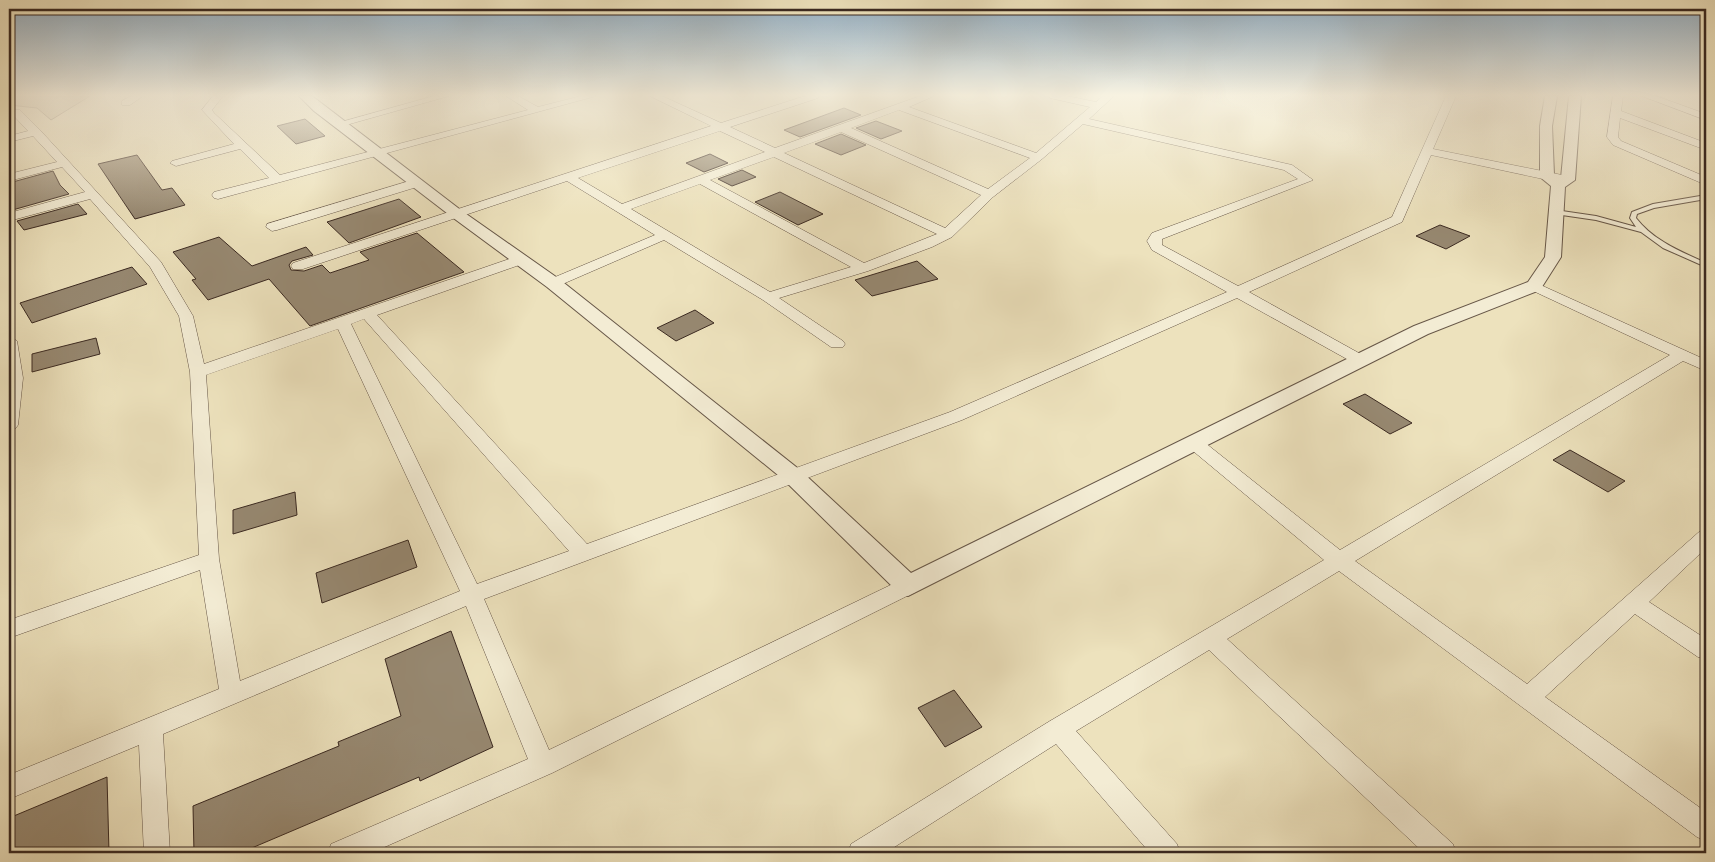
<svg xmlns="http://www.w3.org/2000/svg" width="1715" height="862" font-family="'Libre Caslon Text',serif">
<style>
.green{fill:#cfc3a2;stroke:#847662}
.building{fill:#978972;stroke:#3a2921}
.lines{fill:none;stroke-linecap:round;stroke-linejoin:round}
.service-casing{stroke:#675748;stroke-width:2}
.minor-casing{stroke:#675748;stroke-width:1}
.tertiary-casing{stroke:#675748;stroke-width:2}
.service{fill:#f3ecd4;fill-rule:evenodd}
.minor{fill:#f3ecd4;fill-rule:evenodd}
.tertiary{fill:#f3ecd4;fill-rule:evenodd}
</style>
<rect width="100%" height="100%" fill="#ede2bd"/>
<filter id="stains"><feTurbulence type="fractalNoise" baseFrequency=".004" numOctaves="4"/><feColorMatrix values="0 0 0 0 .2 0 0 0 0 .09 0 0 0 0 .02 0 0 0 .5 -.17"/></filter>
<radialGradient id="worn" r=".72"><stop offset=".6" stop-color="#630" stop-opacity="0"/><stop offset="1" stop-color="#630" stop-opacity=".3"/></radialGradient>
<!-- green -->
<path class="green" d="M9 96H90L51 120 37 108 9 105Z"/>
<!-- building -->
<g class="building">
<path d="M844 108 861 115 800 137 784 130Z"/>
<path d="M305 119 325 136 296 144 277 126Z"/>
<path d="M876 121 902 131 881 139 856 128Z"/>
<path d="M841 134 866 145 841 155 815 144Z"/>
<path d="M710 154 728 163 704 172 686 163Z"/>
<path d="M137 155 162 190 172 188 185 205 135 219 98 164Z"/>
<path d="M742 170 756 177 732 186 718 179Z"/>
<path d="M53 171 60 185 69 194 9 211V183Z"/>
<path d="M780 192 823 214 798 225 755 202Z"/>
<path d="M399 199 421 217 349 243 327 222Z"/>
<path d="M78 204 87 214 24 230 17 221Z"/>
<path d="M1440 225 1470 236 1446 249 1416 236Z"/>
<path d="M417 233 464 272 310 326 269 279 208 300 192 280 196 279 173 252 219 237 252 266 306 247 313 255 292 261 289 265 291 270 304 271 322 265 330 273 369 260 360 252Z"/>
<path d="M917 261 938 279 872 296 855 280Z"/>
<path d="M132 267 147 284 32 323 20 303Z"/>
<path d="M695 310 714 323 676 341 657 328Z"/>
<path d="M96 338 100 354 32 372V354Z"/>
<path d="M1365 394 1412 423 1390 434 1343 404Z"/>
<path d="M1570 450 1625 481 1608 492 1553 460Z"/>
<path d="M295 492 297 515 233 534V510Z"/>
<path d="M408 540 417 567 322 603 316 573Z"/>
<path d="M451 631 493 747 420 781 419 777 240 853H194L193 806 339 746 338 742 401 716 385 659Z"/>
<path d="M954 690 982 727 945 747 918 708Z"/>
<path d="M107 777 109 853H9V818Z"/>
</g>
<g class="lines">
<defs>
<path id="service" d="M1706 195V199L1654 208 1637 214 1636 218C1654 241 1680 251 1706 263V267L1663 248 1641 232 1596 220 1555 214 1552 212 1555 210 1596 216 1636 227 1630 218 1632 212 1653 204Z"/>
<g id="minor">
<path d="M131 96H143L130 105H122V101Z"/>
<path d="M213 96H223L212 110 214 113 280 175 528 110 506 96H518L538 107 581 96H596L218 199 214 198 212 195 214 192 269 178 240 149 176 166 170 163 172 161 234 144 202 110Z"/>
<path d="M434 96H449L339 127 334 124Z"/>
<path d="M650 96H662L721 123 805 96H819L818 98 730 127 775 148 920 96H934L909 107 1036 153 1090 107 1050 98 1049 96H1067L1096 102 1103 96H1114L1089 119 1292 165 1313 180 1162 239V245L1238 286 1392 217 1446 96H1456L1433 149 1562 175 1568 179 1562 183 1431 155 1402 222 1249 292 1366 357 1368 360 1366 363H1354L1237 298 962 420 484 599 549 750 901 580 908 578 915 580 918 586 915 592 552 773 371 853H328L331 844 528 759 466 606 163 734 170 853H144L139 745 9 799V775L219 689 200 570 9 638V620L199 555 190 372 179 316 150 267 90 199 9 221V213L85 192 62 167 9 181V174L57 162 33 136 9 142V136L28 131 13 115H9V109L20 110 40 130 161 262 193 316 204 364 515 257H525L527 260 525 263 377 315 587 544 950 412 1227 292 1152 250 1147 241 1152 233 1298 179 1284 170 1083 124 1042 159 993 197 952 237 932 247 868 271 779 298 843 341 845 344 843 347H831L763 300 664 240 558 286H548L546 283 548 280 655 235 567 181 303 269H293L291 266 293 263 711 126ZM899 110 1030 158 988 189 851 128ZM720 131 765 152 622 204 578 178ZM841 132 981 195 945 228 784 153ZM774 157 937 234 864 263 710 180ZM700 184 851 267 770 292 631 209ZM364 319 569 551 477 584 351 324ZM338 329 460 591 240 681 219 559 206 375Z"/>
<path d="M1613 96H1623L1621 111 1706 143V150L1620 118 1618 137 1621 141 1706 177V185L1613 145 1607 137Z"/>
<path d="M1642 96H1656L1706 114V120Z"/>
<path d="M416 179 420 180 422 183 420 186 277 230 272 231 266 227 267 224Z"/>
<path d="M1534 282 1706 360V371L1683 361 1355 561 1527 684 1699 532 1706 530V548L1649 602 1706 639V659L1698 657 1635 614 1545 697 1706 812V841L1697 837 1339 571 1227 639 1453 844 1456 853H1424L1209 650 1076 731 1177 844 1180 853H1150L1056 744 885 853H848L851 844 1050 721 1324 560 1187 446 1184 442 1187 438H1199L1340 550 1670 355 1529 289 1527 286Z"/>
<path d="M9 336 17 341 23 378 18 425 15 429 9 431Z"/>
</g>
<path id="tertiary" d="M299 96H312L462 211 559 279 800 470 911 573 1414 326 1528 282 1545 257 1551 186 1540 177V126L1545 96H1557L1552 126 1554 175 1559 179 1561 178 1569 96H1581L1575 180 1565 187 1561 257 1540 290 1428 334 908 596 899 593 784 480 547 287 452 217 314 111Z"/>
</defs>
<!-- service casing -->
<use href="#service" class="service-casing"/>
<!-- minor casing -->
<use href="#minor" class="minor-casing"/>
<!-- tertiary casing -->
<use href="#tertiary" class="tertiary-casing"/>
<!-- service -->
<use href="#service" class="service"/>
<!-- minor -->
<use href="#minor" class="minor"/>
<!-- tertiary -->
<use href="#tertiary" class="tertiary"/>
</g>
<!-- sky -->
<linearGradient id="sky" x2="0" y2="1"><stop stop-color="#91adc2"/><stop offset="0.44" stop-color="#f7f2e1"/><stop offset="1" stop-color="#f7f2e1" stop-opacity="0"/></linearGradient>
<rect width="1715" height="216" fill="url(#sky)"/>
<!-- margin -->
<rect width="1715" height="862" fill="none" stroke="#ede2bd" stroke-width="30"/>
<rect x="10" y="10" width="1695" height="842" fill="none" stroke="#3a2921" stroke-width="2.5"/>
<rect x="15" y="15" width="1685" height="832" fill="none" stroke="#3a2921"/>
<rect width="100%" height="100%" filter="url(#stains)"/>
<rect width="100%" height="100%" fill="url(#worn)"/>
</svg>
